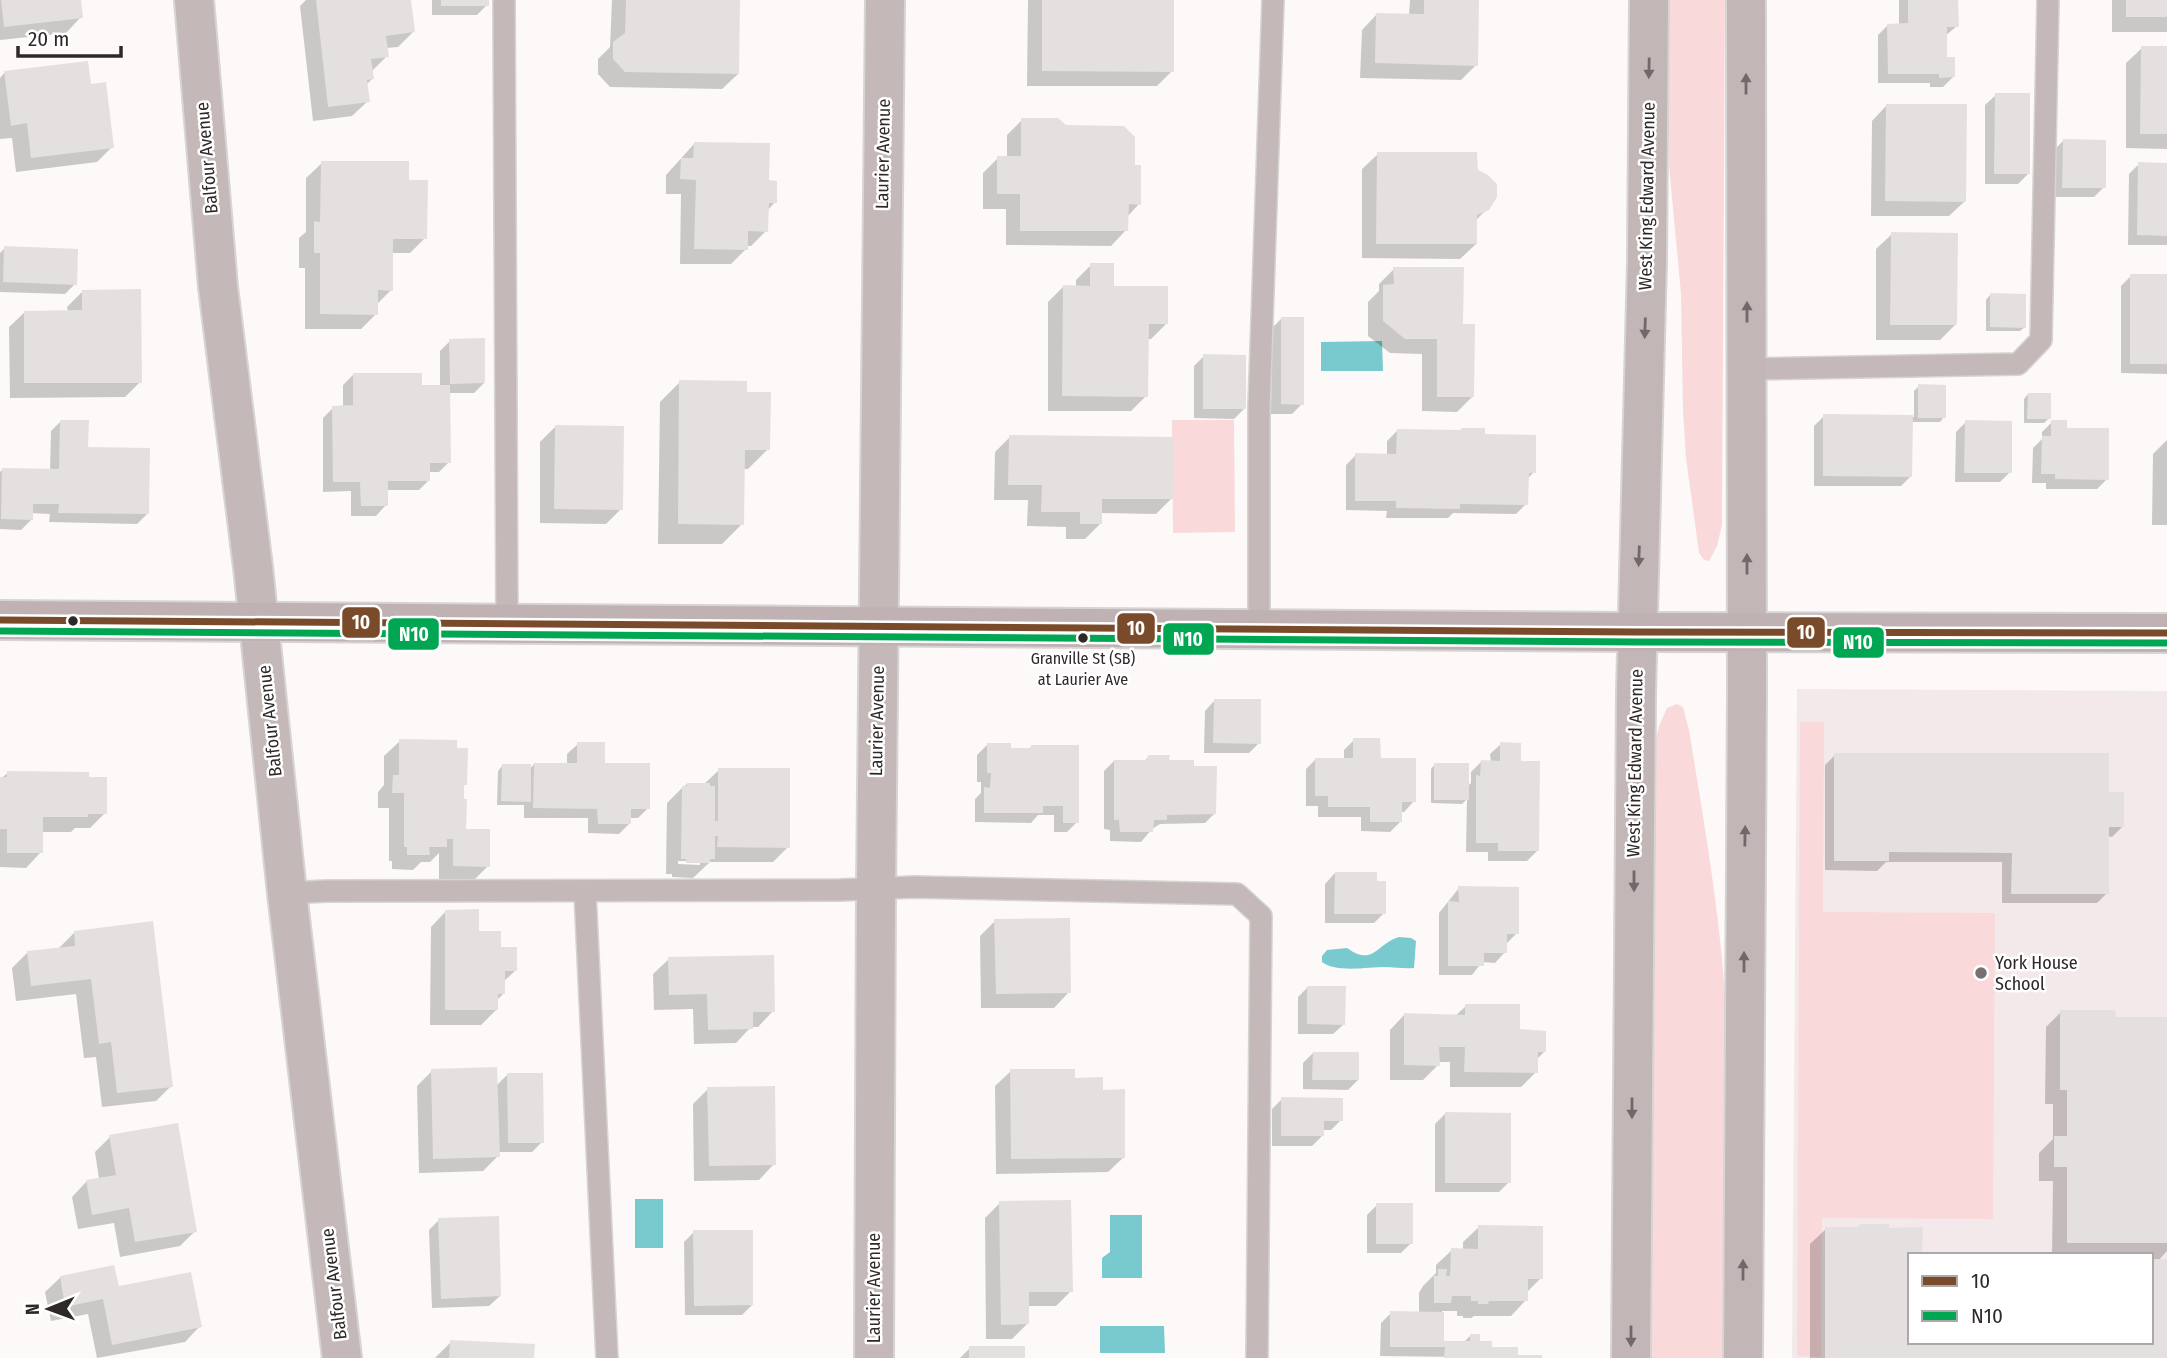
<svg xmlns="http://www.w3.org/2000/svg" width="2167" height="1358" font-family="'Fira Sans Condensed',sans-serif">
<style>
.built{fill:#f4e9ea;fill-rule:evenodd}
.green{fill:#fad9db}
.water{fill:#78cace}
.shadow{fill:#0003;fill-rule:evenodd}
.building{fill:#e5e0e0}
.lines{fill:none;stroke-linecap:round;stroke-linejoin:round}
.lane-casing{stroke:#d7d4d4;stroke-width:24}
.street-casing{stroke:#d7d4d4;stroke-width:42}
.secondary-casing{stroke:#d7d4d4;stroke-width:42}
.highway-casing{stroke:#d7d4d4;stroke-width:42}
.lane{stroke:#c4b8b8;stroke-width:21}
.street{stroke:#c4b8b8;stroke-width:38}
.secondary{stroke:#c3b6b7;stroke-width:38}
.highway{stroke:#c0b1b3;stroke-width:38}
.bus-1-casing{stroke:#fff;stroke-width:12}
.bus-2-casing{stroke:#fff;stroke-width:12}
.bus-1{stroke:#7a4b2a;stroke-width:7}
.bus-2{stroke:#00a651;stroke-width:7}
.oneway{fill:#726869}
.bus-dot{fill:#2f2829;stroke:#fff;stroke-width:2.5}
.poi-dot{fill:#777172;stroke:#fff;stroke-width:2.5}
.labels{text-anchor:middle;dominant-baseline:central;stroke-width:5;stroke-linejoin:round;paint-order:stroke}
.bus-label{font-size:16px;fill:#2f2829;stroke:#fff}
.street-label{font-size:18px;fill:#2f2829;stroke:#fff}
.poi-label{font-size:18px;fill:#2f2829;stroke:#fff;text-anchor:start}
.line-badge{stroke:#fff;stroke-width:2.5}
.badge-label{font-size:19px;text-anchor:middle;font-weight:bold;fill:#fff}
</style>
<rect width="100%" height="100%" fill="#fdf9f9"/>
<!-- built -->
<path class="built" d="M1797 689 2167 691V1358H1792ZM1910 1255H2151V1342H1910Z"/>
<!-- green -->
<g class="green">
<path d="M1669 0H1725L1722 525 1717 546 1709 561 1704 560 1699 553 1686 458 1683 410 1681 294 1669 165Z"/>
<path d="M1172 420H1234L1235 532 1173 533Z"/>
<path d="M1677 704 1683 707 1689 730C1705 829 1723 929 1727 1029 1730 1139 1726 1249 1726 1358H1650L1654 749 1659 726 1667 708Z"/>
<path d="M1800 722H1824L1823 912 1995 913 1993 1219 1822 1218 1821 1357 1797 1356Z"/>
</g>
<!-- water -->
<g class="water">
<path d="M1382 341 1383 371H1321V342Z"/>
<path d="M1399 937 1411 938 1416 941 1414 968C1404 969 1395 967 1385 967 1368 967 1336 973 1322 962V956L1327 950 1347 948C1374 967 1376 944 1399 937Z"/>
<rect x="635" y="1199" width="28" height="49"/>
<path d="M1110 1215H1142V1278H1102V1258L1110 1252Z"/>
<path d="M1100 1326H1164L1165 1353H1100Z"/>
</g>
<!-- shadow -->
<g class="shadow">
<path d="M0 0H79L81 17 66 33 0 40Z"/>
<path d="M306 0H409L413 32 398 47 386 48 387 56 371 72 372 79 366 85 368 101 352 116 313 121 300 6Z"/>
<path d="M432 0H487V5L477 15H432Z"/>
<path d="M612 0H739L738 74 722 89 610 87 598 74V59L610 47Z"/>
<path d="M1028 0H1173L1172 71 1157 86H1027Z"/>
<path d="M1410 0H1478L1476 65 1461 80 1360 78 1362 30 1377 14 1409 15Z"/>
<path d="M1899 0H1957V26L1945 36V59L1953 77 1943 87H1930V83H1878V35L1888 25H1899Z"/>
<rect x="2112" y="0" width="55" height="32"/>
<path d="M2142 48H2167V149L2126 148V63Z"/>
<path d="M5 72 89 86 112 147 97 162 16 172 12 138 0 139V78Z"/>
<path d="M1996 95 2028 174 2018 184H1985V105Z"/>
<path d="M1887 105 1965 201 1949 216H1871L1872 121Z"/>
<path d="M1022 120 1134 166 1139 204 1127 217 1126 230 1111 246 1006 245V209H983V173L998 158H1007V135Z"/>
<path d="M2063 141 2104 187 2094 197H2053V151Z"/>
<path d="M694 144 768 182 775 202 767 211 766 231 751 246H746V249L731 264H680L681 194H666V175Z"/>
<path d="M1378 154 1476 171 1487 209 1476 220V244L1460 259 1362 258V169Z"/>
<path d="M322 163 407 182 425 238 410 253H391V290L376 305V314L361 329H305V268H299V238L306 232V178Z"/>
<path d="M2139 164H2167V245H2128L2129 174Z"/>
<path d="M1892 234 1955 325 1940 340H1876V249Z"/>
<path d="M5 248 75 284 65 294 0 292V253Z"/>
<path d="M1091 265 1112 288 1166 324 1151 339H1147L1146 396 1131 411H1048V302L1063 287H1076V280Z"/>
<path d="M1394 269 1461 326 1473 396 1457 412 1422 411V354L1390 353 1368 336V302L1379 291V284Z"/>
<path d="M2131 276H2167V374L2121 373V286Z"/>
<path d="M83 291 140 382 125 397 10 398 9 327 25 312H68L67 307Z"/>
<path d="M1990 295 2025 327 2020 331H1986V300Z"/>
<path d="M1282 318 1302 404 1292 414H1271L1272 328Z"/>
<path d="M450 341 484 383 474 393H448L449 462 439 472H429V480L419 490H386V505L376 516H351V491L323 492V418L333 408 343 407V385L353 375 420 387 440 386V351Z"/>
<path d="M1204 356 1244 409 1234 419 1194 418V366Z"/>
<path d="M680 382 768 449 748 469H743L742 524 722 544H658L660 402Z"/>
<path d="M1919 386 1944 417 1940 422H1911V476L1901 486H1814V426L1824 416 1914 417V391Z"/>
<path d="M2028 394 2049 418 2044 423H2024V399Z"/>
<path d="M61 421 147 514 137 524 49 522 50 514 31 513V520L21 530 0 529V472L2 470 50 471 51 431Z"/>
<path d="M1966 422 2010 472 2000 482H1955L1956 432Z"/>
<path d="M2052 422 2065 429 2107 479 2097 489H2046V483H2032L2033 448 2042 439V432Z"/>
<path d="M555 427 621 509 606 524 540 523V442Z"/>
<path d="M1397 431 1483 436 1534 472 1527 479 1526 504 1516 514 1453 513 1448 518H1386L1387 511 1346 510V465L1356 455H1387V441Z"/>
<path d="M1010 437 1171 499 1156 514 1101 513 1100 524 1085 539H1066V527L1027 526 1028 500H994L995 452Z"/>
<path d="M2167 440V525H2152L2153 454Z"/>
<path d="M1215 700 1259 743 1249 753H1204L1205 711Z"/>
<path d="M1354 740 1379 760 1414 801 1404 812H1400V822L1390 832 1361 831V817H1318V806H1306V769L1316 759 1344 760V750Z"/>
<path d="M400 741 465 784 463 787 464 831 488 866 473 881H439V853L430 862H421L413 870 392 869V861H389V808H378V792L384 785V756Z"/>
<path d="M578 744 648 808 638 818H629V824L619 834 588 833V818H524V805H497L498 771 502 766 530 769 534 764 567 765V754Z"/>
<path d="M1501 744 1519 762 1537 851 1527 861H1488V852H1466L1467 799 1462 804 1431 803V769L1435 764 1467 787 1471 783V772L1481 762H1491L1490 754Z"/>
<path d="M987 745 1010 750H1028L1032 746 1077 822 1067 832H1054V815H1038L1031 823 975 822V799L981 793V782H977V755Z"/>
<path d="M1835 755 2108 794 2123 826 2112 837 2107 836V893L2097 903H2002V862H1886L1877 871 1825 870V765Z"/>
<path d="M1149 757 1167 762 1215 813 1205 823 1160 824 1152 829 1141 842 1110 841V830L1104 829V771L1114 761H1144Z"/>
<path d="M719 770 788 847 773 862H710L693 878 672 877V874H666L667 803 682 788 687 784H704ZM678 861H700V865L678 864Z"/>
<path d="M8 773 88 779 105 813 90 828H75L71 832H41V852L26 868 0 867V779Z"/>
<path d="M1335 873 1375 882 1384 913 1374 923H1325V884Z"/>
<path d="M1459 888 1517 933 1507 943 1505 952 1495 963 1482 962 1472 975H1439V913Z"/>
<path d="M446 911 499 949 516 970 503 982V994L496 1001V1010L481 1025H430L431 927Z"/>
<path d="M995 921 1069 992 1054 1008H981L980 936Z"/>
<path d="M74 933 171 1086 156 1101 102 1107 96 1057 84 1058 76 994 16 1001 12 968 27 953 59 948Z"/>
<path d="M669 959 773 1011 758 1027H751L736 1043 694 1044 693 1009 654 1010 653 974Z"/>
<path d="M1308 987 1344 1024 1333 1034H1298V997Z"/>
<path d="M1466 1006 1518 1031 1544 1052 1536 1060V1072L1521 1087H1450V1062H1438V1065L1423 1080H1390V1030L1405 1014 1454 1017Z"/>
<path d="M2061 1012 2114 1018H2167V1251L2158 1261H2167V1358H1810V1244L1826 1229H1857L1860 1226 1888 1229 1910 1255V1342H2151V1255H2052L2053 1181H2039V1153L2053 1139V1104H2045L2046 1027Z"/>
<path d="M1313 1053 1358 1080 1348 1090 1303 1089V1063Z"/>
<path d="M432 1071 496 1086 507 1075 542 1142 532 1152H498V1156L483 1171 419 1173 417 1086Z"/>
<path d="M1011 1071 1074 1080 1101 1092 1124 1157 1108 1172 996 1174 995 1086Z"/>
<path d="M708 1089 774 1164 759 1180 694 1181 693 1104Z"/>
<path d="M1282 1099 1341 1120 1331 1130H1322V1136L1312 1146H1272V1109Z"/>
<path d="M1445 1114 1509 1182 1499 1192H1435V1124Z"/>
<path d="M110 1137 195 1231 180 1246 120 1257 114 1223 78 1229 72 1197 87 1181 99 1179 95 1152Z"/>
<path d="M1000 1203 1071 1291 1056 1306H1027L1028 1323 1012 1339H986L985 1218Z"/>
<path d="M1377 1205 1411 1243 1401 1253H1367V1215Z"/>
<path d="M439 1220 500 1296 489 1306 432 1308 429 1230Z"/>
<path d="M1479 1227 1541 1278 1526 1293V1300L1511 1316H1474L1471 1318H1463V1316H1457V1311H1442V1346L1463 1343 1471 1335 1478 1343 1490 1348 1517 1357 1540 1358 1380 1356 1381 1323 1391 1313H1419V1293L1423 1286 1436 1273V1265L1452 1250H1463V1242Z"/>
<path d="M694 1232 752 1305 742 1315H685L684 1242Z"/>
<path d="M61 1277 117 1288 200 1326 185 1342 97 1358 88 1314 51 1321 45 1292Z"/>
<path d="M451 1342 532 1358H435Z"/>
<path d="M970 1348 1023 1358H960Z"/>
</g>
<!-- building -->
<g class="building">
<path d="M1 0H81L83 18 4 27Z"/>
<path d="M316 0H411L415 32 386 36 389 57 371 59 374 79 367 80 370 102 328 107Z"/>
<rect x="441" y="0" width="48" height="6"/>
<path d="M626 0H740L739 74 625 72 613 59V42L625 33Z"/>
<path d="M1042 0H1174V72L1042 71Z"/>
<path d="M1424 0H1479L1478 66 1375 63 1376 13 1424 14Z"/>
<path d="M1908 0H1958L1959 27H1947V57H1955V77L1939 78V74H1888L1887 24 1908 23Z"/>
<rect x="2126" y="0" width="41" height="17"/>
<path d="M2141 46H2167V134H2140Z"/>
<path d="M88 61 91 84 106 82 114 148 31 158 27 123 11 126 4 71Z"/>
<path d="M1995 93H2030V174H1994Z"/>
<path d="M1886 104H1967L1966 202 1885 201Z"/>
<path d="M1021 118H1058L1066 125 1124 126 1135 137V165H1141V205L1129 204 1128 231H1020V194H997V156H1021Z"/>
<path d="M2063 139 2106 140V188H2062Z"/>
<path d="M694 142 770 143 769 180 777 181V203H769L768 232 748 231V250L694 249 696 180 680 179 681 158H693Z"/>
<path d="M1377 152H1477L1478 170 1488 175 1497 184V197L1489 210 1477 215V244H1376Z"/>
<path d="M321 161H409V180H428L427 239H393V291L378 290V315L320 314V253H314V221L320 222Z"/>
<path d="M2138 162 2167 163V236L2137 235Z"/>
<path d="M1891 232 1958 233 1957 325H1890Z"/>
<path d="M4 246 78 249 77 285 3 282Z"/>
<path d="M1090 263H1114V286H1168V324H1149L1148 397 1062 396 1063 285 1090 286Z"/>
<path d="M1393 267H1464L1463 324H1475L1474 397H1437V339H1405L1383 321V285L1394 284Z"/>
<rect x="2130" y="274" width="37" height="90"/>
<path d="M141 289 142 383H24V311L82 310V290Z"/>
<path d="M1990 293 2026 294V328L1990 327Z"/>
<path d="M1281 317H1304V405L1281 404Z"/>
<path d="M485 338V383L450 384 449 339Z"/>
<path d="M1203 354 1246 355V409H1203Z"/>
<path d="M353 373H422V385H450L451 463H430V481H388V506H361L360 482H333L332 406 353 405Z"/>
<path d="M679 380 747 381V392H771L770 450H745L744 525 678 524Z"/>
<path d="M1918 384 1946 385V418H1918Z"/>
<path d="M2028 393H2051V419H2027Z"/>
<path d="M1823 414 1913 415 1912 477 1823 476Z"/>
<path d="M60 420H89L88 447 150 448 149 514 58 513 59 504H33V520L1 519 2 468 59 469Z"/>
<path d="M1965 420 2012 421V473H1964Z"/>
<path d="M2051 420H2067V428H2109V480L2055 479V474H2041L2042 436H2051Z"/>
<path d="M555 425 624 426 623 510 554 509Z"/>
<path d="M1461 428H1485V434L1536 435V473H1529L1528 505 1460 504V509L1396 508V501H1355V453L1396 454 1397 429 1461 430Z"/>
<path d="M1009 435 1174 437 1173 499H1102V524H1080V512H1041L1042 485H1008Z"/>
<path d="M1214 699H1261V744L1213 743Z"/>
<path d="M1353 738H1380L1381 758H1416V802H1402V822H1370V807H1328V796H1315V758H1353Z"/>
<path d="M399 739 457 740V748H468L467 785H464V799H467L466 829H490V867L453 866V839H447V847H429L430 855H407V847H404V793H392L393 775H399Z"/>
<path d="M577 742H605V763H650V809H631V824H598L597 809 533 808 534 763H577Z"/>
<path d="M1500 742 1521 743V761H1540L1539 851H1498V843H1476V775L1480 776 1481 760 1500 761Z"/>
<path d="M987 743H1011V748H1031V745H1079V823H1063V806H1043V813H984V787L990 788 991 773H987Z"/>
<path d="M1834 753H2109V792H2124V827H2109V894H2011L2012 853 1889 852V861H1834Z"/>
<path d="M1148 755H1170L1169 760H1194V766H1217L1216 814 1167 815V820H1154L1153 832H1120L1119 820H1114V760H1147Z"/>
<rect x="1434" y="763" width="35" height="37"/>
<path d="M502 764H531V802L501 801Z"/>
<path d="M718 768H790V848L717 847 718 836H715V859H710V863H686V859H681L682 786H687V783H710V786H715V821H718Z"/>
<path d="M7 771 89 772V777H107V814H88V817H43V853H7V829H0V777H7Z"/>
<path d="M1335 872H1377V881H1386V914H1334Z"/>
<path d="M1458 886 1519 887V934H1507V953H1484V966H1448V901L1459 902Z"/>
<path d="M479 909V931H501V947H517V971H505V994H498V1010H445V910Z"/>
<path d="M1070 918 1071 993 996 994 994 919Z"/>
<path d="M153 921 173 1087 117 1093 111 1042 99 1044 91 979 31 986 27 951 75 946 74 931Z"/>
<path d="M774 955 775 1012H753V1029L708 1030 707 994 669 995 668 957Z"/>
<path d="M1307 986H1346L1345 1025 1307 1024Z"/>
<path d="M1465 1004H1520V1029L1546 1031V1052H1538V1073L1464 1072 1465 1047H1439L1440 1066 1404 1065V1013L1465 1015Z"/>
<path d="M2060 1010H2115L2116 1017H2167V1243H2067V1167H2054V1136H2067V1090H2060Z"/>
<path d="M1313 1052H1359V1080H1312Z"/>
<path d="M497 1067 500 1157 433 1159 431 1069Z"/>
<path d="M1010 1069H1075V1078L1103 1077V1090L1125 1089V1158L1011 1159Z"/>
<path d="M507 1073H543L544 1143H508Z"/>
<path d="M775 1086 776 1165 709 1166 707 1087Z"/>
<path d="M1281 1097 1343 1098V1121H1324V1136H1281Z"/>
<path d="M1445 1112 1511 1113V1183H1445Z"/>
<path d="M178 1123 197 1232 135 1242 129 1208 92 1215 86 1180 116 1175 109 1135Z"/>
<path d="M1071 1200 1073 1292H1029V1324L1001 1325 999 1201Z"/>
<rect x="1376" y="1203" width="37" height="41"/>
<path d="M499 1216 501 1296 441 1299 438 1218Z"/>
<path d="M1860 1224H1889V1228L1923 1227 1922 1255H1910V1342H2151V1259H2167V1358H1825V1227H1860Z"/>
<path d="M1478 1225 1543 1226V1279H1528V1301H1489L1488 1304H1478V1301H1471V1296H1452L1451 1303H1434V1276H1438V1269H1447L1446 1276H1450L1451 1248 1478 1249Z"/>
<path d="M693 1230H753V1305L694 1306Z"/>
<path d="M114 1265 119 1286 191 1272 202 1327 112 1345 103 1299 65 1307 60 1276Z"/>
<path d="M1390 1311 1444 1312V1341H1470V1334H1480V1341H1492V1347H1518V1355H1542V1358H1444L1445 1347H1390Z"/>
<path d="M450 1340 535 1344 534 1358H449Z"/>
<rect x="969" y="1346" width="56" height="12"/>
</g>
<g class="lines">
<defs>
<g id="lane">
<path d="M504 0 507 625"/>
<path d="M1748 369 2018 364 2041 340 2048 0"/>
<path d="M1259 629V407L1273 0"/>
<path d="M585 892 607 1358"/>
<path d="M287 893 327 891 840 890 914 887 1237 894 1261 916 1257 1358"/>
</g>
<g id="street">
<path d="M194 0 218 287 253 567 287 893 342 1358"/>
<path d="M874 1358 876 889 885 0"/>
</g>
<g id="secondary">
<path d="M1631 1358 1636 693 1647 260 1649 0"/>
<path d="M1743 1358 1747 693 1746 0"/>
</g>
<path id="highway" d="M0 620 1637 632 2167 633"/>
</defs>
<!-- lane casing -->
<use href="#lane" class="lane-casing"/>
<!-- street casing -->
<use href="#street" class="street-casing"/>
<!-- secondary casing -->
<use href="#secondary" class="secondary-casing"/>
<!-- highway casing -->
<use href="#highway" class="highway-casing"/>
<!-- lane -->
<use href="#lane" class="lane"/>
<!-- street -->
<use href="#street" class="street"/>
<!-- secondary -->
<use href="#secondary" class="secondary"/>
<!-- highway -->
<use href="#highway" class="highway"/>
<defs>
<path id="bus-1" d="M0 620 1637 632 2167 633"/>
<path id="bus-2" d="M0 631 1637 642 2167 643"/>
</defs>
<!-- bus-1 casing -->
<use href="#bus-1" class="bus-1-casing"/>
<!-- bus-2 casing -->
<use href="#bus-2" class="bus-2-casing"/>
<!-- bus-1 -->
<use href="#bus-1" class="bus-1"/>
<!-- bus-2 -->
<use href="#bus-2" class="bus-2"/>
</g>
<!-- one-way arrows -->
<defs><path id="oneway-solid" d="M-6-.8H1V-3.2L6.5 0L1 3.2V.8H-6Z" transform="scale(1.75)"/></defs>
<g class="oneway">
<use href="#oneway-solid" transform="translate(1649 68) rotate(91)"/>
<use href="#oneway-solid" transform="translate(1746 84) rotate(-90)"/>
<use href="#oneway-solid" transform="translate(1747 312) rotate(-90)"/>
<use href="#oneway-solid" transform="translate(1645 328) rotate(92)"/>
<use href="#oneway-solid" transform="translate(1639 556) rotate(92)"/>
<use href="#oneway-solid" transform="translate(1747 564) rotate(-90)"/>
<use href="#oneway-solid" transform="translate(1745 836) rotate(-89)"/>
<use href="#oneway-solid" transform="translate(1634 881) rotate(90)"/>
<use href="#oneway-solid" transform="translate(1744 962) rotate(-90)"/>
<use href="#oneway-solid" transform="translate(1632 1108) rotate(90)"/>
<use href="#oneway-solid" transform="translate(1743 1270) rotate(-90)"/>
<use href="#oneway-solid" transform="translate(1631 1336) rotate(90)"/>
</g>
<!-- markers -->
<g class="bus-dot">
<circle cx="73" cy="621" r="6"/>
<circle cx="1083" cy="638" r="6"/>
</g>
<circle class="poi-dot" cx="1981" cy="973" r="7"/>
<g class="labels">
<!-- bus labels -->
<g class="bus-label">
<text x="1083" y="658">Granville St (SB)<tspan x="1083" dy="21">at Laurier Ave</tspan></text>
</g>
<!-- street labels -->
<g class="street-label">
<text transform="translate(883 154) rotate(-89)">Laurier Avenue</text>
<text transform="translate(207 158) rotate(-95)">Balfour Avenue</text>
<text transform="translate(1647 196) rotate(-89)">West King Edward Avenue</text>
<text transform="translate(270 721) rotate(-96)">Balfour Avenue</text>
<text transform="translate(877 721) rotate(-89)">Laurier Avenue</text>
<text transform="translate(1635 763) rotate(-89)">West King Edward Avenue</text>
<text transform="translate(334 1284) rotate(-97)">Balfour Avenue</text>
<text transform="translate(874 1288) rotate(-90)">Laurier Avenue</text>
</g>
<!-- poi labels -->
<g class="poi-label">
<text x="1995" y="963">York House<tspan x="1995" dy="21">School</tspan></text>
</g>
</g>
<g class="line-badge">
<rect x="341" y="606" width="40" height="33" rx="7" fill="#7a4b2a"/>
<rect x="1116" y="612" width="40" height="33" rx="7" fill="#7a4b2a"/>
<rect x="1786" y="616" width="40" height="33" rx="7" fill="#7a4b2a"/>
<rect x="387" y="617" width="53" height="34" rx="7" fill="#00a651"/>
<rect x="1162" y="622" width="53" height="34" rx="7" fill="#00a651"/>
<rect x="1832" y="626" width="53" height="33" rx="7" fill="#00a651"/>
</g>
<g class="badge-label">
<text x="361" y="629">10</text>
<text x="1136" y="635">10</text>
<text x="1806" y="639">10</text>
<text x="414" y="641">N10</text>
<text x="1188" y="646">N10</text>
<text x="1858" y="649">N10</text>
</g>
<!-- legend -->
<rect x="1908" y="1253" width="245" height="91" fill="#ffffff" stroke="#aca9a9" stroke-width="2"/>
<rect x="1922" y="1276" width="35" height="10" fill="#7a4b2a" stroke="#aca9a9" stroke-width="2"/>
<text x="1971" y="1288" font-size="21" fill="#2f2829">10</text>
<rect x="1922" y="1311" width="35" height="10" fill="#00a651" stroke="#aca9a9" stroke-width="2"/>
<text x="1971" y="1323" font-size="21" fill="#2f2829">N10</text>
<!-- north arrow -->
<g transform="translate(49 1309) rotate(269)" stroke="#ffffff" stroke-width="5" paint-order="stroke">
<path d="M0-5L12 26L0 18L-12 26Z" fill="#2f2829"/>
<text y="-10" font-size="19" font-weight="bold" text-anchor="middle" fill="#2f2829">N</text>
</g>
<!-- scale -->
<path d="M18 46v10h103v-10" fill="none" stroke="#2f2829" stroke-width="3.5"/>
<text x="28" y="46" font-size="21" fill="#2f2829" stroke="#ffffff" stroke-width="5" paint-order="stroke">20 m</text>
</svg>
